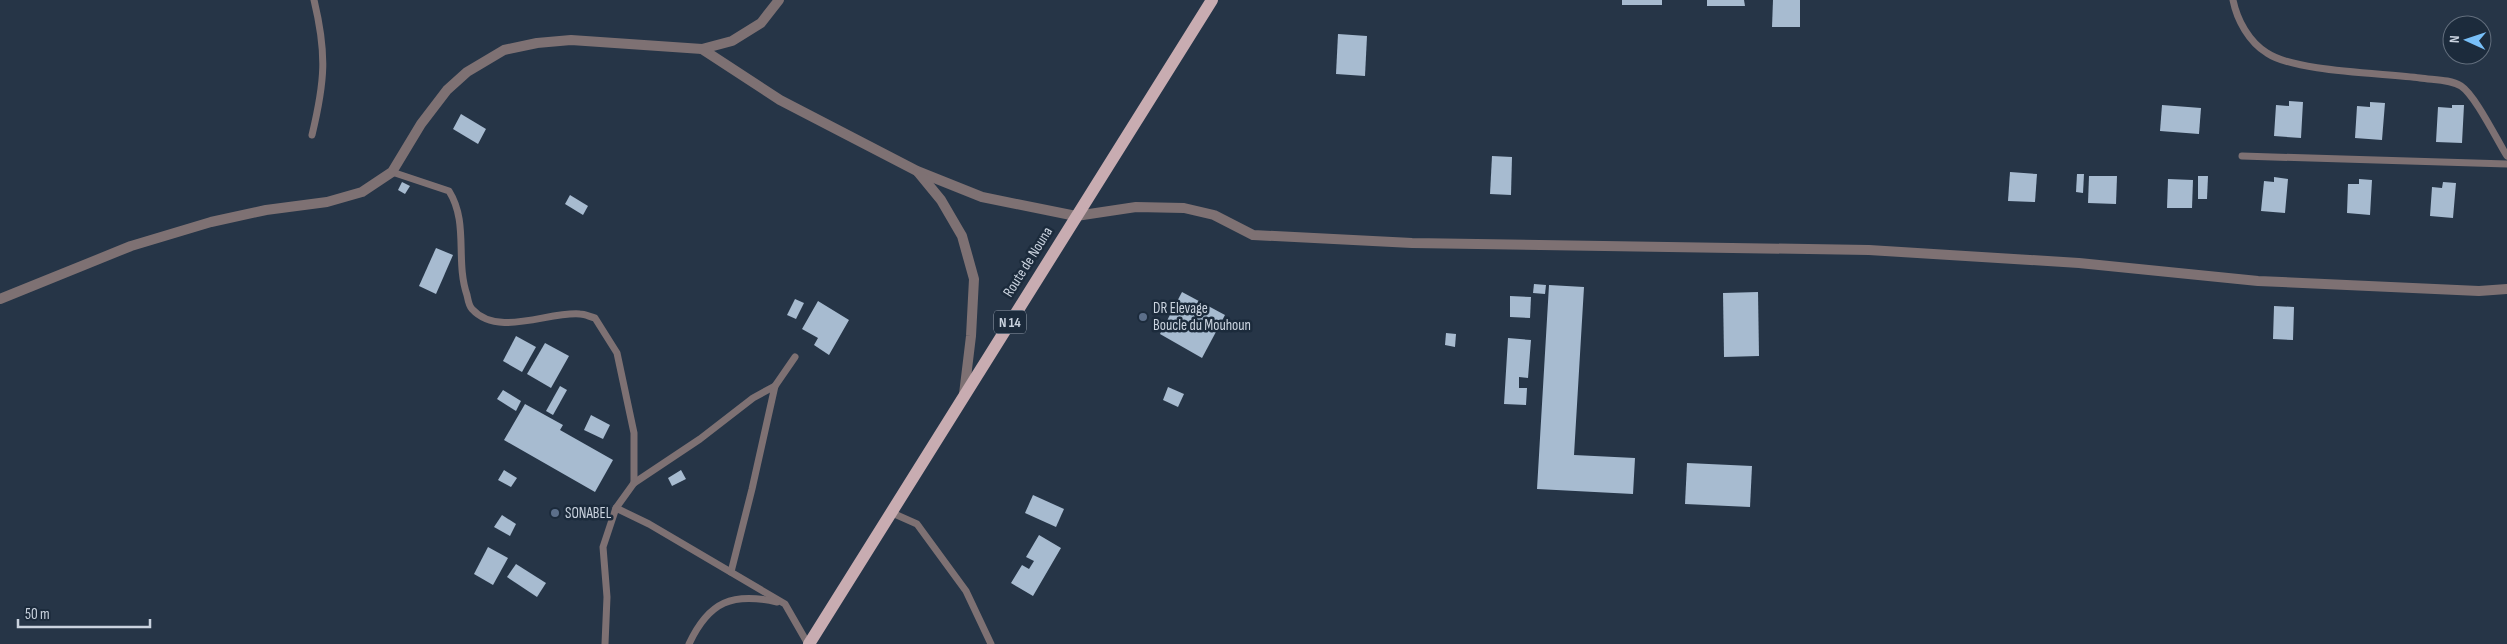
<svg xmlns="http://www.w3.org/2000/svg" width="2507" height="644" font-family="'Sofia Sans Condensed',sans-serif">
<style>
.building{fill:#a7bbd0}
.lines{fill:none;stroke-linecap:round;stroke-linejoin:round}
.service{stroke:#7e7173;stroke-width:7}
.minor{stroke:#7e7173;stroke-width:10}
.primary{stroke:#c8acb1;stroke-width:12}
.service-dot{fill:#5c6f8a;stroke:#1c2b3c;stroke-width:2}
.labels{text-anchor:middle;dominant-baseline:central;stroke-width:5;stroke-linejoin:round;paint-order:stroke}
.shield{fill:#1c2b3c;stroke:#96a1ae;stroke-width:1}
.shield-label{font-size:14px;font-weight:bold;fill:#cad3df}
.street-label{font-size:15px;fill:#cad3df;stroke:#1c2b3c}
.poi-label{font-size:15px;fill:#cad3df;stroke:#1c2b3c;text-anchor:start}
</style>
<rect width="100%" height="100%" fill="#263547"/>
<!-- building -->
<g class="building">
<rect x="1622" y="0" width="40" height="5"/>
<path d="M1707 0H1744L1745 6H1707Z"/>
<path d="M1773 0H1800V27H1772Z"/>
<path d="M1338 34 1367 36 1365 76 1336 74Z"/>
<path d="M2289 101 2303 102 2301 138 2274 136 2276 105 2289 106Z"/>
<path d="M2370 102 2385 103 2382 140 2355 138 2357 106 2370 107Z"/>
<path d="M2162 105 2201 108 2199 134 2160 131Z"/>
<path d="M2452 105H2464L2462 143 2436 142 2438 107 2452 108Z"/>
<path d="M461 114 486 129 478 144 453 129Z"/>
<path d="M1492 156 1512 157 1511 195 1490 194Z"/>
<path d="M2010 172 2037 174 2035 202 2008 201Z"/>
<path d="M2077 174H2084L2083 193 2076 192Z"/>
<path d="M2089 176H2117L2116 204 2088 203Z"/>
<path d="M2198 176H2208L2207 199H2198Z"/>
<path d="M2274 177 2288 179 2285 213 2261 211 2264 181 2274 182Z"/>
<path d="M2168 179 2193 180 2192 208H2167Z"/>
<path d="M2359 179 2372 180 2370 215 2347 213 2348 184H2359Z"/>
<path d="M402 182 410 186 405 194 398 190Z"/>
<path d="M2443 182 2456 183 2453 218 2430 216 2432 187 2442 188Z"/>
<path d="M570 195 588 206 583 215 565 204Z"/>
<path d="M436 248 453 255 436 294 419 286Z"/>
<path d="M1534 284 1546 285 1545 294 1533 293Z"/>
<path d="M1549 285 1584 287 1574 455 1635 458 1633 494 1537 489Z"/>
<path d="M1182 292 1225 315 1202 358 1160 334Z"/>
<path d="M1758 292 1759 356 1724 357 1723 293Z"/>
<path d="M1510 296 1531 297 1530 318 1510 317Z"/>
<path d="M795 299 804 303 796 319 787 315Z"/>
<path d="M818 301 849 320 829 355 814 345 818 338 802 329Z"/>
<path d="M2274 306 2294 307 2293 340 2273 339Z"/>
<path d="M1446 333 1456 334 1455 347 1445 345Z"/>
<path d="M516 336 536 347 522 372 503 361Z"/>
<path d="M1508 338 1531 340 1528 378 1519 377V388H1527L1526 405 1504 404Z"/>
<path d="M545 343 569 356 551 388 527 374Z"/>
<path d="M560 386 567 390 553 415 546 411Z"/>
<path d="M1168 387 1184 394 1178 407 1163 400Z"/>
<path d="M503 390 521 401 516 411 497 399Z"/>
<path d="M525 404 563 425 560 430 613 460 595 492 504 440Z"/>
<path d="M591 415 610 425 603 439 584 430Z"/>
<path d="M1687 463 1752 466 1750 507 1685 504Z"/>
<path d="M504 470 517 478 511 487 498 480Z"/>
<path d="M681 470 686 479 672 486 668 478Z"/>
<path d="M1033 495 1064 509 1056 527 1025 513Z"/>
<path d="M502 515 516 524 510 536 494 527Z"/>
<path d="M1039 535 1061 548 1033 596 1011 583 1022 565 1029 569 1034 561 1026 557Z"/>
<path d="M488 547 508 558 493 585 474 574Z"/>
<path d="M516 564 546 583 537 597 507 577Z"/>
</g>
<g class="lines">
<!-- service -->
<g class="service">
<path d="M2233 0C2237 20 2249 42 2267 53 2295 72 2383 73 2420 78 2433 80 2450 79 2461 86 2475 95 2497 140 2507 156"/>
<path d="M312 135C325 81 327 54 314 0"/>
<path d="M2242 156 2507 164"/>
<path d="M392 172 449 191C469 223 455 260 467 295 468 300 469 306 472 309 498 338 549 311 580 314 585 314 590 317 595 318L617 353 634 433V483L616 508"/>
<path d="M634 483 700 439 753 398 775 386"/>
<path d="M890 512 917 524 966 591 991 644"/>
<path d="M731 572 752 489 775 386 795 357"/>
<path d="M605 644 607 597 603 547 616 508 649 524 785 604 808 644"/>
<path d="M689 644C709 601 733 592 777 602"/>
</g>
<!-- minor -->
<g class="minor">
<path d="M702 49 780 100 917 171 982 197 1076 216 1136 207 1184 208 1214 215 1253 235 1412 243 1869 250 2079 263 2258 281 2479 291 2507 289"/>
<path d="M918 172 941 200 962 236 974 279 971 336 964 394"/>
<path d="M0 299 131 246 211 222 266 210 327 202 362 192 392 172 421 124 447 90 467 72 504 50 537 43 571 40 702 49 732 41 761 23 779 0"/>
</g>
<!-- primary -->
<path class="primary" d="M809 644 1212 0"/>
</g>
<!-- markers -->
<g class="service-dot">
<circle cx="1143" cy="317" r="5"/>
<circle cx="555" cy="513" r="5"/>
</g>
<g class="labels">
<!-- shield labels -->
<rect class="shield" x="994" y="310.5" width="32" height="23" rx="4"/>
<g class="shield-label">
<text x="1010" y="322">N 14</text>
</g>
<!-- street labels -->
<g class="street-label">
<text transform="translate(1028 262) rotate(-58)">Route de Nouna</text>
</g>
<!-- poi labels -->
<g class="poi-label">
<text x="1153" y="308">DR Elevage<tspan x="1153" dy="17">Boucle du Mouhoun</tspan></text>
<text x="565" y="513">SONABEL</text>
</g>
</g>
<!-- north arrow -->
<g transform="translate(2467 40) rotate(273)"><circle r="24" fill="#1c2b3c" stroke="#626e7d"/>
<path d="M0-4L9 19L0 12L-9 19Z" fill="#78bff8"/>
<text y="-8" font-size="14" font-weight="bold" text-anchor="middle" fill="#cad3df">N</text>
</g>
<!-- scale -->
<path d="M18 619v8h132v-8" fill="none" stroke="#cad3df" stroke-width="2.5"/>
<text x="25" y="619" font-size="15" fill="#cad3df" stroke="#1c2b3c" stroke-width="4" paint-order="stroke">50 m</text>
</svg>
